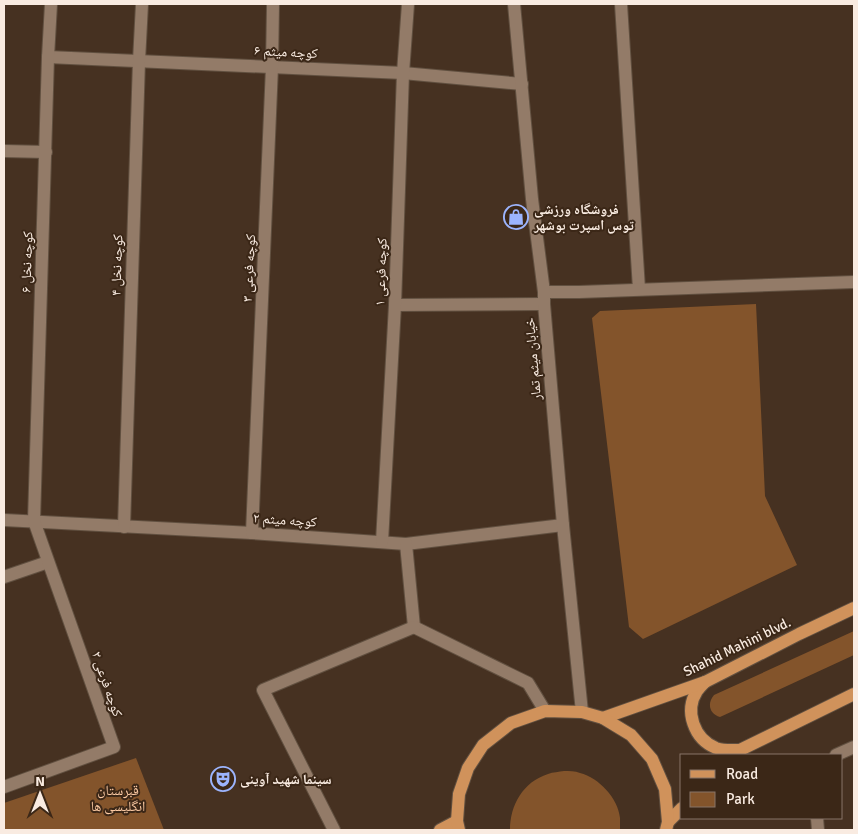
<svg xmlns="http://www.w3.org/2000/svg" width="858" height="834" font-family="Signika,'Noto Naskh Arabic',sans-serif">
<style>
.green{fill:#83542b}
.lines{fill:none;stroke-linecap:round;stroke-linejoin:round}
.minor-casing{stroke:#615040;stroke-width:14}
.tertiary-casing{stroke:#615040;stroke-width:14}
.primary-casing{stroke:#615040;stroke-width:14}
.minor{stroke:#937b68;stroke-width:12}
.tertiary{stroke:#937b68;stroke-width:12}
.primary{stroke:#d0925b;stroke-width:12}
.labels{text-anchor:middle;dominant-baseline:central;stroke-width:4;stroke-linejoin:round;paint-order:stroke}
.street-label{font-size:14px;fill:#f9ebe1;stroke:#3b2717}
.poi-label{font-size:14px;font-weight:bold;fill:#f9ebe1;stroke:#3b2717;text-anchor:start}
.park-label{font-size:14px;fill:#fdcba4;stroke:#3b2717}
</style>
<rect width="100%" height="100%" fill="#463121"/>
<!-- green -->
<g class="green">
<path d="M756 304 765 496 797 565 643 639 629 627 592 318 600 311Z"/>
<path d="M854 631V655L720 717C709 714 707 703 714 695Z"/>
<path d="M136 758 164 830H4V803Z"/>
<path d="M564 771C569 771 575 771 580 773 599 778 618 798 620 818 620 822 620 826 620 830H510C510 805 523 782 548 774 553 772 559 772 564 771Z"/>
</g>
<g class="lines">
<defs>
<g id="minor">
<path d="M621 4 639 289"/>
<path d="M48 57 403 73 522 84"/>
<path d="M4 151 46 152"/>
<path d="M544 292H579L854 282"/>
<path d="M395 305 544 304"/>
<path d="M4 520 252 533 406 544 563 525"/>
<path d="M124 527 139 61 142 4"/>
<path d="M252 533 272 67 273 4"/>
<path d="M382 542 395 305 403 73 408 4"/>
<path d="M406 544 414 627"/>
<path d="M4 577 48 562"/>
<path d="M414 627 528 683 545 711"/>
<path d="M836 755 854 747"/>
<path d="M4 787 114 747 34 521 48 57 51 4"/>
<path d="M817 818 818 830"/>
<path d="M334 830 263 690 414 627"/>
</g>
<path id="tertiary" d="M514 4 532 199 544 292V304L563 525 582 712"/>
<g id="primary">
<path d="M705 682C702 685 699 688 697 691 684 711 694 739 716 748 724 751 731 750 740 750"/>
<path d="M603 718 705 682 799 634 854 608"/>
<path d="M734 755 740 750 854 694"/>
<path d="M668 822 682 808"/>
<path d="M440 830 457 821"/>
<path d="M459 830 457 821 459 794 468 768 483 745 511 723 545 711 582 712 603 718 631 735 652 759 665 789 668 822 666 830"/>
</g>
</defs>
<!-- minor casing -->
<use href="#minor" class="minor-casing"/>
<!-- tertiary casing -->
<use href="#tertiary" class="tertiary-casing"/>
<!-- primary casing -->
<use href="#primary" class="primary-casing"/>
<!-- minor -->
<use href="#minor" class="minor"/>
<!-- tertiary -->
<use href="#tertiary" class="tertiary"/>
<!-- primary -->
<use href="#primary" class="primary"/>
</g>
<!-- icons -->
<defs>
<symbol id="shop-ring" viewBox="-11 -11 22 22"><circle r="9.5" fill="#3b2717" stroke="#9cb4fd" stroke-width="1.5"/><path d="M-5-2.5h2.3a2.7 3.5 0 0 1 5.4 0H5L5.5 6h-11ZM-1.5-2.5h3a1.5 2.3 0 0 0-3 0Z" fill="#9cb4fd"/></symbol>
<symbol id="theatre-ring" viewBox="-11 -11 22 22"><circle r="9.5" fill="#3b2717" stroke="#9cb4fd" stroke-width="1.5"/><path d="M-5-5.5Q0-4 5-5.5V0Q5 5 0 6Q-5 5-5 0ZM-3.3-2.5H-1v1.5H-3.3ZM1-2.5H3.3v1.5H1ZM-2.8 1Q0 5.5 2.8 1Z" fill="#9cb4fd"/></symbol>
</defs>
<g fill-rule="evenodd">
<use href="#shop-ring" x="502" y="203" width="28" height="28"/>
<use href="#theatre-ring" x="209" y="765" width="28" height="28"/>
</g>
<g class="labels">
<!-- street labels -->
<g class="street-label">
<text transform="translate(286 52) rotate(3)">کوچه میثم ۶</text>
<text transform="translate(27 262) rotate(-88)">کوچه نخل ۶</text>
<text transform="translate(117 265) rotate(-88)">کوچه نخل ۴</text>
<text transform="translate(249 268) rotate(-87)">کوچه فرعی ۳</text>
<text transform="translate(381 272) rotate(-88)">کوچه فرعی ۱</text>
<text transform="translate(533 359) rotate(-95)">خیابان میثم تمار</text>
<text transform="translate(285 520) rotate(4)">کوچه میثم ۲</text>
<text transform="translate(737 647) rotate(-26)">Shahid Mahini blvd.</text>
<text transform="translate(107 684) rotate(71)">کوچه فرعی ۲</text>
</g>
<!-- poi labels -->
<g class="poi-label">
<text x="534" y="209">فروشگاه ورزشی<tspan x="534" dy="16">توس اسپرت بوشهر</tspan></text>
<text x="240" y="779">سینما شهید آوینی</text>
</g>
<!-- park labels -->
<g class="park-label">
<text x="118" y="790">قبرستان<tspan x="118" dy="16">انگلیسی ها</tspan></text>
</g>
</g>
<!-- border -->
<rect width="858" height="834" fill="none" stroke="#f9ebe1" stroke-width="10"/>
<!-- legend -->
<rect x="680" y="754" width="162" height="65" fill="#3b2717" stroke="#877568"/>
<rect x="690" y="770" width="25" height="8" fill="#d0925b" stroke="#877568"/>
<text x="726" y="779" font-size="15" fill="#f9ebe1">Road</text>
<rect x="690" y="792" width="25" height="15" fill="#83542b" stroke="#877568"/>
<text x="726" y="804" font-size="15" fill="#f9ebe1">Park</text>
<!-- north arrow -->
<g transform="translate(40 794)" stroke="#3b2717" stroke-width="4" paint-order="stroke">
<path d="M0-4L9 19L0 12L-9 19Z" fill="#f9ebe1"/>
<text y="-8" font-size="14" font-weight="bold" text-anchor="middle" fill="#f9ebe1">N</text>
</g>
</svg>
